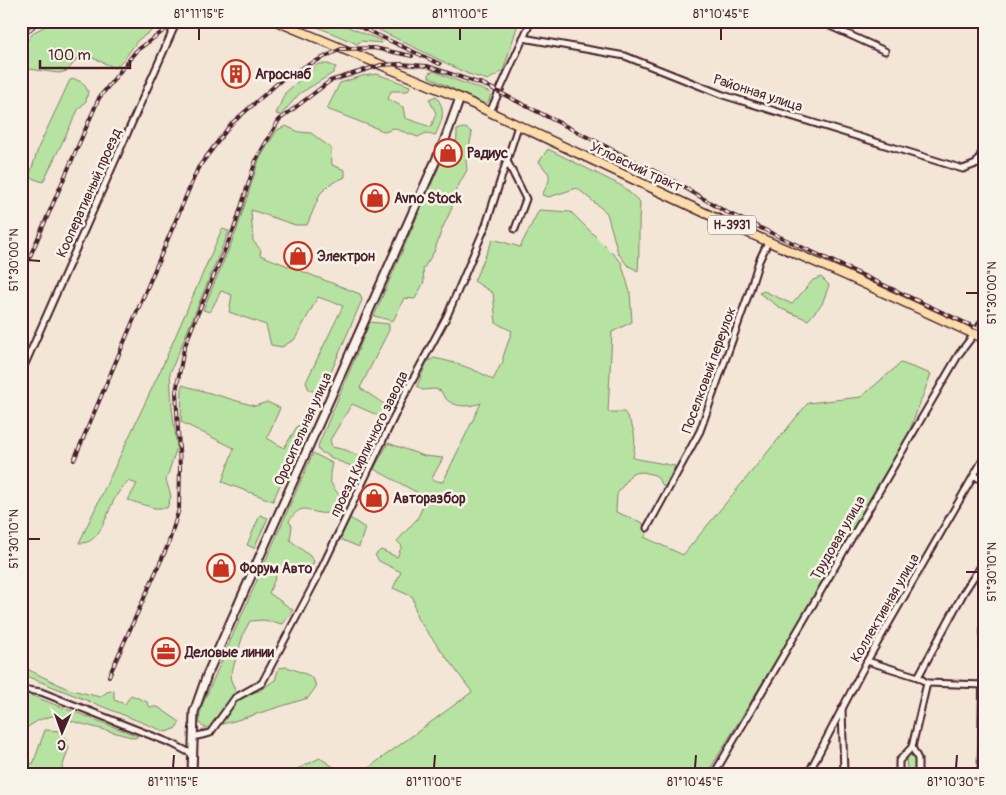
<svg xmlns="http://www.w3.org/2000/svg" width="1006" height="795" font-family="Pangolin,sans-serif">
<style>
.green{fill:#b6e3a1;stroke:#808166}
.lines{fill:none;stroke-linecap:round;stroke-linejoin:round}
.minor-casing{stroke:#4a1f2b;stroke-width:9}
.secondary-casing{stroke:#4a1f2b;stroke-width:11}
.trunk-casing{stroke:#4a1f2b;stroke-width:11}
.minor{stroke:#f7f3e8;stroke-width:5}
.secondary{stroke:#f7f3e8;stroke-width:7}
.trunk{stroke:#faddab;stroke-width:8}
.rail-casing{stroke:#4a1f2b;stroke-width:4}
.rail{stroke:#f7f3e8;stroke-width:2;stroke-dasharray:5.5;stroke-linecap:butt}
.ticks{fill:none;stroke:#4a1f2b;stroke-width:2}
.labels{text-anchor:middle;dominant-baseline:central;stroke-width:5;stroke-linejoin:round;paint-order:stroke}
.shield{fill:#f7f3e8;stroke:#7e5f64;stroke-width:1}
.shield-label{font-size:12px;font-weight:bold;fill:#4a1f2b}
.poi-label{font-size:14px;font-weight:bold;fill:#4a1f2b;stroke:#f7f3e8;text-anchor:start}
.street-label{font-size:14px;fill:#4a1f2b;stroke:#f7f3e8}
.neatline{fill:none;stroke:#4a1f2b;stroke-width:2}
.ticks-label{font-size:12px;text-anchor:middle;fill:#4a1f2b}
</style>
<rect width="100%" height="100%" fill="#f3e6d7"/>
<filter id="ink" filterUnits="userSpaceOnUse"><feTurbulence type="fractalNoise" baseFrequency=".02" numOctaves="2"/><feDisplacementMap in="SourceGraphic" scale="10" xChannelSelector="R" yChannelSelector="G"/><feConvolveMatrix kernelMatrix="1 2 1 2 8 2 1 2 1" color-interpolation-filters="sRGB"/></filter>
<g filter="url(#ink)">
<!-- green -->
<g class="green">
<path d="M55 21H166L138 40 125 58 115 68 82 53 67 71 59 73 21 68V48L34 32Z"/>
<path d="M304 21H334L382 41 381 43 361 41 357 44Z"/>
<path d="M361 21H519L503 71 488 80 468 74Z"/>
<path d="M318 64H328L336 67 333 73 299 94 281 115 276 114 285 93Z"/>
<path d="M434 71C452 80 472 85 491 93L489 101 483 107 475 104 471 98 429 77V73Z"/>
<path d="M377 74 410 86 408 91H391L388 99 403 107 405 118 431 127 436 113 429 99 436 96C447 112 442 120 435 136L426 133 418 137 393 128 386 132 327 109 340 83 362 76Z"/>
<path d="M75 79 83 83 88 91 86 101 78 110 43 182 29 177 39 146 70 80Z"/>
<path d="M286 126 299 132 311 133 331 148 332 165 345 170V177L330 184 320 194 307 225H295L251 210 253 241 261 250 260 255 360 294 362 300 324 388 317 392 309 390 306 382 343 306 318 297 295 339 282 347 271 345 266 325 229 312 232 295 221 291 210 312 203 310 236 232 259 160 277 130Z"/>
<path d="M463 128 468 129 472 133 466 162 467 170 451 199 452 208 442 229 434 252 423 269 424 282 415 299 404 298 393 321 374 316 441 162 447 164C456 154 457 142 457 130Z"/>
<path d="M548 149 622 186 640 202C638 225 640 248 638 271L627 265 618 253 607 213 577 188 549 197 542 195 549 181V174L539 162Z"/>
<path d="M539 210 571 212 621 262 630 292 632 322 612 332 608 412H624C636 428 636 439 633 458L675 466 665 488 655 475 643 472 632 473 617 494 616 512 643 523 647 534 644 537 683 555 808 403 861 397 901 363 931 374 900 456 707 774H360L472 692 417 618 413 597 393 588 401 572 379 561 375 555 381 550 397 557 402 546 397 541 417 519 427 498 374 469 388 443 424 456 443 458 432 478V480L443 482 481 403C467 408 448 408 441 391L435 389 422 390 417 386 427 362 434 358C454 362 476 369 493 380L501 364H503V357L512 331 496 323 493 293 474 281 493 239 520 247Z"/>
<path d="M222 229 229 231 170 373 172 408 177 447 166 480 171 496 167 508H154L128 500 137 484 128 481C123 487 117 493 114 500 106 515 100 545 79 543L162 367Z"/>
<path d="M821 277 829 285 822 304 808 320 782 309 759 293 764 291 792 304 813 280Z"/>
<path d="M370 322 389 324V330L360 388 390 408 384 418 352 404 330 440 332 447 346 450 364 459 360 467 357 468 338 461 319 451 318 446Z"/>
<path d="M182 385 255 406 267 402 280 408 267 438 284 448 298 425 305 428 273 501 222 482 234 448 181 422Z"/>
<path d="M313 453 332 463C328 480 329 483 341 497L339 509C336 510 331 513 328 513 310 516 304 498 289 521L292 526 290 540 310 556 314 561 308 575 278 571 269 593 293 610 283 624 263 620 250 621 244 632 230 678 236 692 248 694 259 691 275 680 279 668 287 667 308 675 314 680 316 687 308 698 234 721 207 728C194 726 201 712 203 703Z"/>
<path d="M260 515 268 518 254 548 247 545Z"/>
<path d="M350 518 365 528 359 547 340 539Z"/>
<path d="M27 669 68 689 100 697 107 692 114 690V700L125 704 131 695 147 702 150 707H158L180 722 175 729 166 732 26 676Z"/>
<path d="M21 692H22L138 736 135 738 52 716 39 720 21 731Z"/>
<path d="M45 730 62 731 69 747 60 774H21V760L33 764Z"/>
<path d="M912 754 915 759V774H903V771L907 769 906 758Z"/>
<path d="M320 758 344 774H287Z"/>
</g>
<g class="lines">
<defs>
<g id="minor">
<path d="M819 21 885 51"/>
<path d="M523 38 625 56 723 95 963 169 976 164 985 165"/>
<path d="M490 112 531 21"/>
<path d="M507 161 526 199 515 229"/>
<path d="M976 164 985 146"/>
<path d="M21 373 177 21"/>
<path d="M974 475 985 483"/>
<path d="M647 528 700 431 749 293 759 261 768 242"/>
<path d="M867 661 918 677"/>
<path d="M927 683 984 685"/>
<path d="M21 689 41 692 173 744 192 754"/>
<path d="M842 709 844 774"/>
<path d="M193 737 210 733 235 698 262 683 316 580 404 396 447 316 486 225 518 126"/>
<path d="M714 774 959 354 978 329 985 317"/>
<path d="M808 774 867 661 985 456"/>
<path d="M899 774V761L912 747"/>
<path d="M918 774V759L912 747 927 683 918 677 964 592 984 561"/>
<path d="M981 774 985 555"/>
</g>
<path id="secondary" d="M192 774 194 712 207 675 444 142 460 98"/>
<path id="trunk" d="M276 21 460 98 735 227 845 275 985 339"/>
</defs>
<!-- minor casing -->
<use href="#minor" class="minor-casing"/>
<!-- secondary casing -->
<use href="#secondary" class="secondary-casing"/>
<!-- trunk casing -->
<use href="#trunk" class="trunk-casing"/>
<!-- minor -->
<use href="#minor" class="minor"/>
<!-- secondary -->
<use href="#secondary" class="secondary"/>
<!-- trunk -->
<use href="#trunk" class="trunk"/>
<defs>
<g id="rail">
<path d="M347 21 440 64"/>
<path d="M21 38 39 21"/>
<path d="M481 83 670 179 726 212 985 332"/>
<path d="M21 277 99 98 136 51 177 21"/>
<path d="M74 460 198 168 231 124 287 75 341 49 374 48 412 56"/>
<path d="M109 676 168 545 179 509 180 468 176 392 184 348 195 320 235 226 256 160 279 120 330 81 381 65 400 64 427 66 487 86"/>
</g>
</defs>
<!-- rail casing -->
<use href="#rail" class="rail-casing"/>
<!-- rail -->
<use href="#rail" class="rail"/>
</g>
</g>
<!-- ticks -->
<path class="ticks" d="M199 40V28M460 40V28M721 40V28M28 260 40 261M966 293H978M28 539H40M966 572H978M173 768 174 755M434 768 435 755M695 768 696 755M956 768 957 755"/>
<!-- icons -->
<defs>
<symbol id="building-ring" viewBox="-11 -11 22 22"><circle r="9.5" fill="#f7f3e8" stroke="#c8321e" stroke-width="1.5"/><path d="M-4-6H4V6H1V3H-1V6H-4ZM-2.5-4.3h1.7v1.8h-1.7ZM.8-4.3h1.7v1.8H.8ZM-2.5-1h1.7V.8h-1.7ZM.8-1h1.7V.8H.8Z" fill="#c8321e"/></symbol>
<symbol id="shop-ring" viewBox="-11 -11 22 22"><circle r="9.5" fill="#f7f3e8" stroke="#c8321e" stroke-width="1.5"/><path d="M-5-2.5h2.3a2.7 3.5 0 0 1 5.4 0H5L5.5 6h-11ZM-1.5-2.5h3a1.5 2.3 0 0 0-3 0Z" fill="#c8321e"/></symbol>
<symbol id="office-ring" viewBox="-11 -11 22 22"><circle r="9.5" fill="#f7f3e8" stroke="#c8321e" stroke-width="1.5"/><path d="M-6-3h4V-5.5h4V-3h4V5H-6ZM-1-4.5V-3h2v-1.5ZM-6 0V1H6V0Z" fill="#c8321e"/></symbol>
</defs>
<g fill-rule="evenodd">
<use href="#building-ring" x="220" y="58" width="32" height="32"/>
<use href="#shop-ring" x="432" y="137" width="32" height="32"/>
<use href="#shop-ring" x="359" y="182" width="32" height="32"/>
<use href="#shop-ring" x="282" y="240" width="32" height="32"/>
<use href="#shop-ring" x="358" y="482" width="32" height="32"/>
<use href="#shop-ring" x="205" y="552" width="32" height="32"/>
<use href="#office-ring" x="150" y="636" width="32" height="32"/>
</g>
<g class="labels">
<!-- shield labels -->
<rect class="shield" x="708" y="215.5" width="48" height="19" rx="4"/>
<g class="shield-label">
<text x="732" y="225">Н-3931</text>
</g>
<!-- poi labels -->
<g class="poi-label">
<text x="255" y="74">Агроснаб</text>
<text x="467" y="153">Радиус</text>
<text x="394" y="198">Avno Stoсk</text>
<text x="317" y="256">Электрон</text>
<text x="393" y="498">Авторазбор</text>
<text x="240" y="568">Форум Авто</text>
<text x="185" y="652">Деловые линии</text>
</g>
<!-- street labels -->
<g class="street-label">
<text transform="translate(758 93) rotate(18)">Районная улица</text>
<text transform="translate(636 167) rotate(25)">Угловский тракт</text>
<text transform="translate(89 193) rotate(-66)">Кооперативный проезд</text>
<text transform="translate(709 370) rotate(-70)">Поселковый переулок</text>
<text transform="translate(303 429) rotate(-66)">Оросительная улица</text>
<text transform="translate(369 444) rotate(-64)">проезд Кирпичного завода</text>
<text transform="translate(838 538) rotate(-60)">Трудовая улица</text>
<text transform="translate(885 608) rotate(-60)">Коллективная улица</text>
</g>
</g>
<!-- margin -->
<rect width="1006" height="795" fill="none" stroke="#f7f3e8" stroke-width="55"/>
<!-- north arrow -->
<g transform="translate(62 732) rotate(182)" stroke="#f7f3e8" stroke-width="4" paint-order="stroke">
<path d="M0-4L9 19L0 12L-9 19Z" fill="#4a1f2b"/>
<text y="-8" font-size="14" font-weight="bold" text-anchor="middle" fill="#4a1f2b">С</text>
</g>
<!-- scale -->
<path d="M40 60v8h90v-8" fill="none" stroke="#4a1f2b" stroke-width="2.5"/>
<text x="48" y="60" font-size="15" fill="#4a1f2b" stroke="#f7f3e8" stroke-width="4" paint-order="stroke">100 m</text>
<rect x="28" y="28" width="950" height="740" class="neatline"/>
<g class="ticks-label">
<text x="199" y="18">81°11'15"E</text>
<text x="460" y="18">81°11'00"E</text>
<text x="721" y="18">81°10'45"E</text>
<text transform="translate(14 260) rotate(-90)" y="4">51°30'00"N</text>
<text transform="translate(992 293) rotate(-90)" y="4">51°30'00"N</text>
<text transform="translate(14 539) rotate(-90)" y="4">51°30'10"N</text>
<text transform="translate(992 572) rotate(-90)" y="4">51°30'10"N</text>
<text x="173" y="786">81°11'15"E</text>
<text x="434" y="786">81°11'00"E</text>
<text x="695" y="786">81°10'45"E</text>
<text x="956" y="786">81°10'30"E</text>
</g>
</svg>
